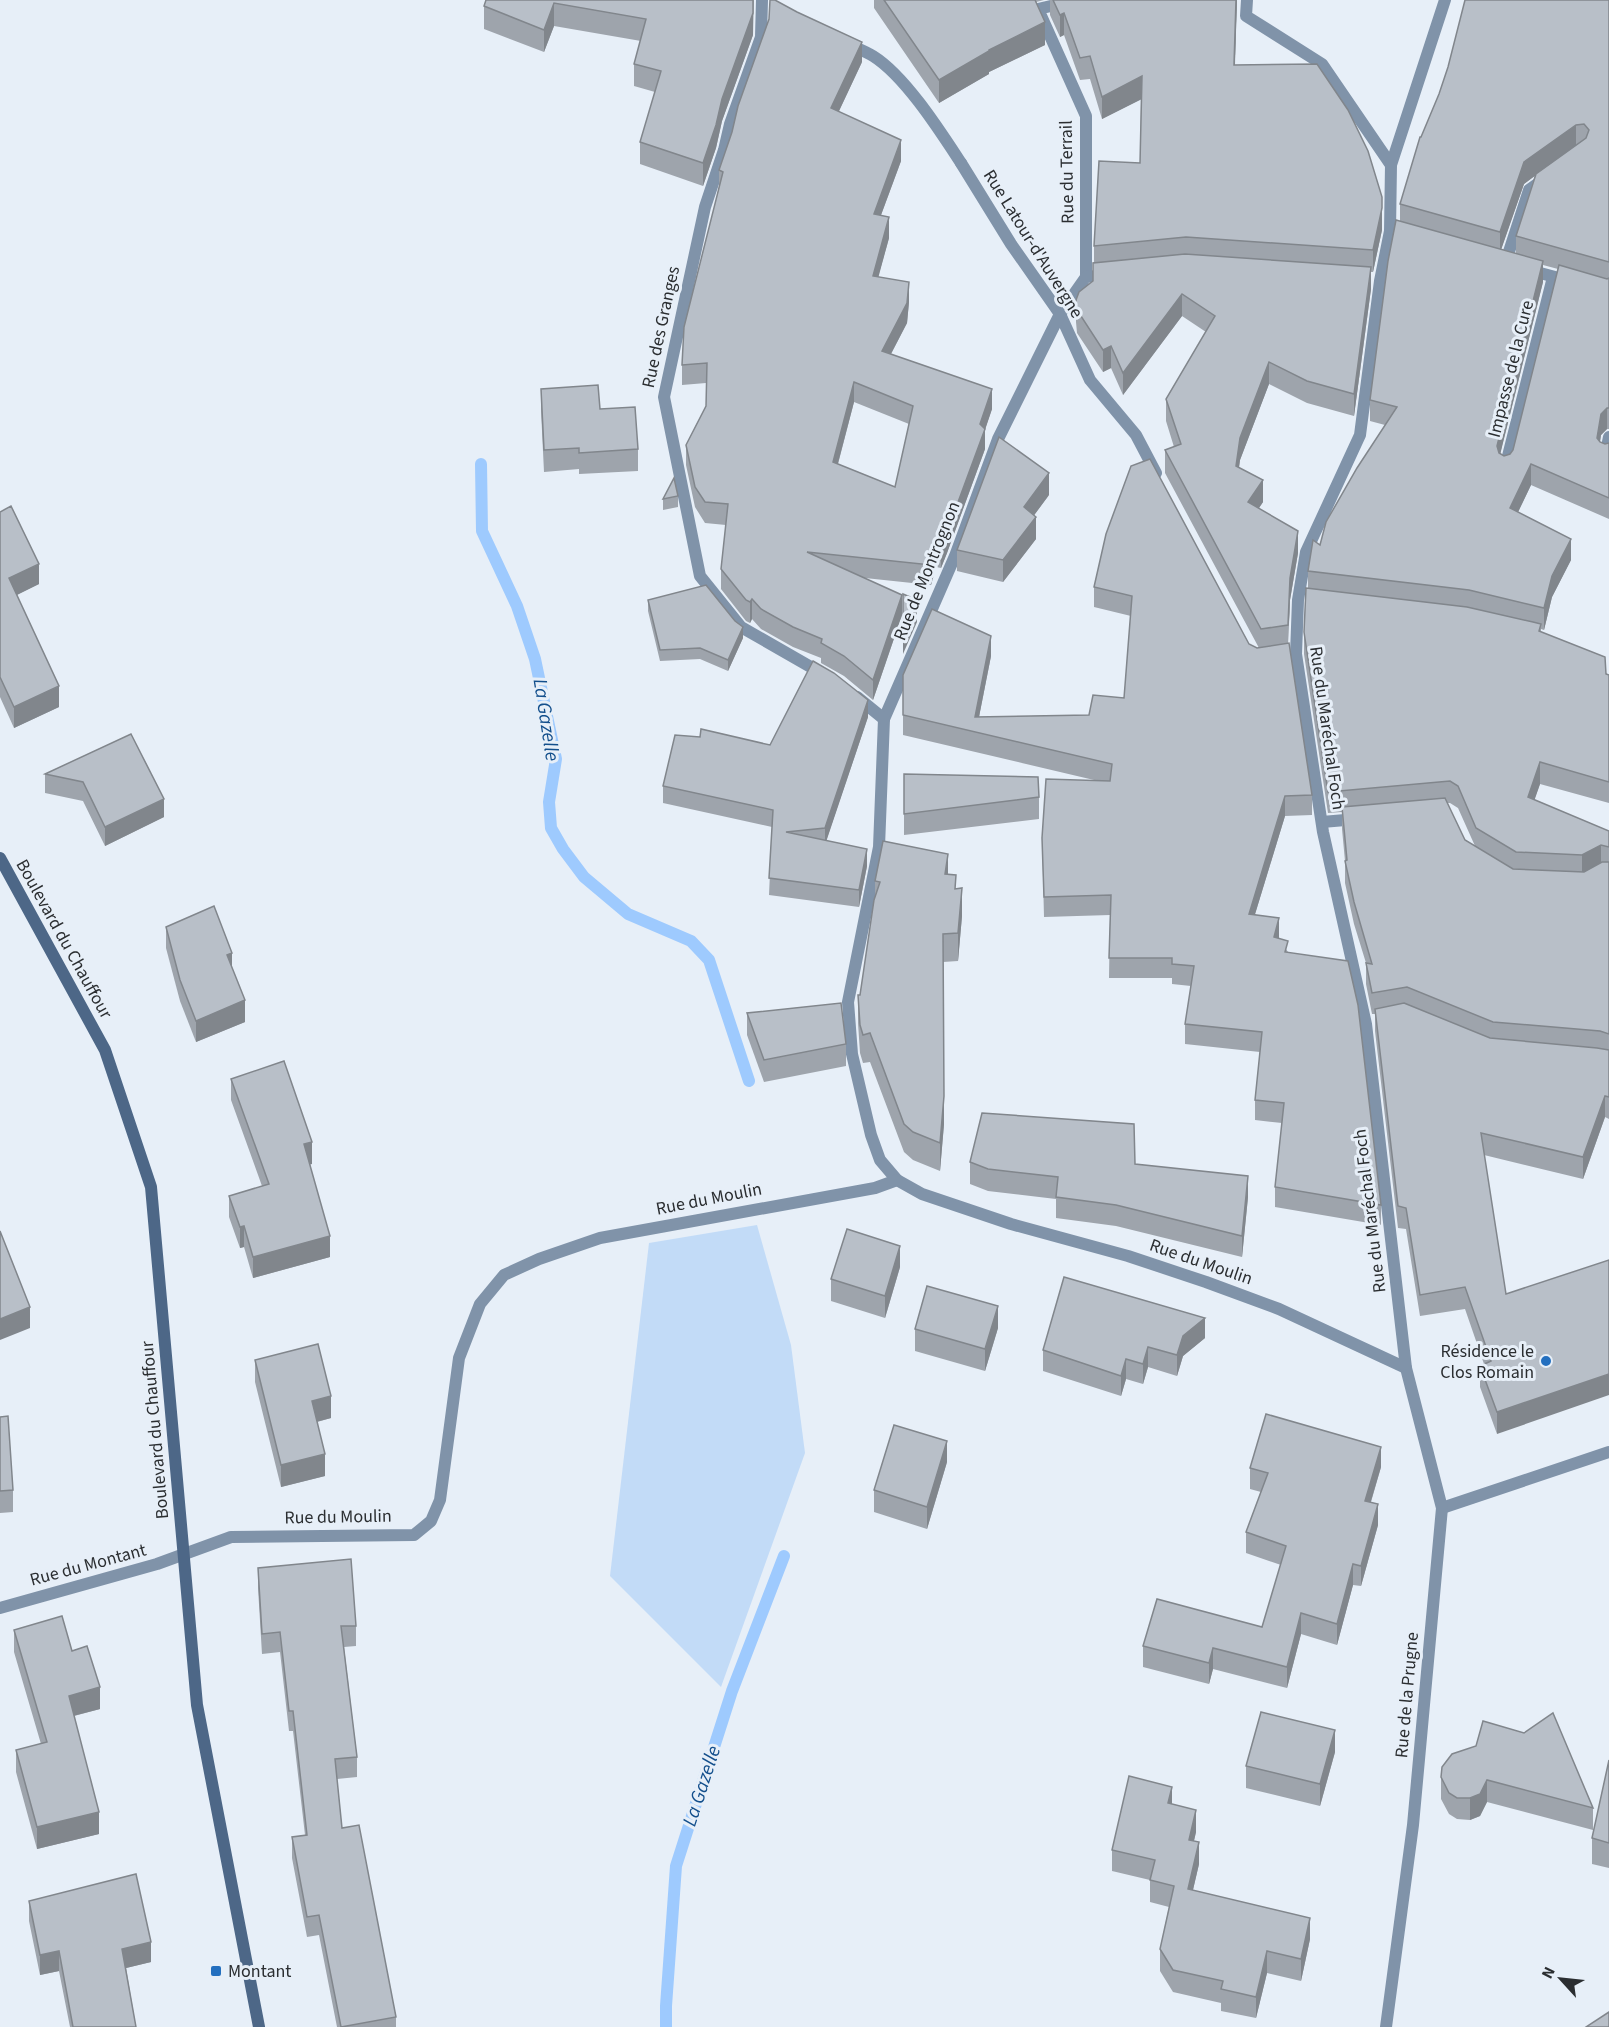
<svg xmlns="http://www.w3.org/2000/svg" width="1609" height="2027" font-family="'Source Sans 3',sans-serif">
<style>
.pitch{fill:#c2dbf7}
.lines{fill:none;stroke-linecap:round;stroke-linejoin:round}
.stream{stroke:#9ecafe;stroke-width:12}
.pedestrian{stroke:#8093a9;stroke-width:12}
.minor{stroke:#8093a9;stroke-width:12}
.secondary{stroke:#4d6787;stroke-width:12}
.wall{fill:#9ea4ac;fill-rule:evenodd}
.shaded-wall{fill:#81868c}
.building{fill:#b8bfc8;stroke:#81868c;stroke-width:1.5;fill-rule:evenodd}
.poi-dot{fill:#236fbf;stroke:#e7eff8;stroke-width:2}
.labels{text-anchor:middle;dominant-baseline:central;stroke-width:6;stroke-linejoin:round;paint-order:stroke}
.street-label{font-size:18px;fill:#2b2e31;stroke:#e7eff8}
.poi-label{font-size:18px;fill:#2b2e31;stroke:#e7eff8;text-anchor:end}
.water-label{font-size:20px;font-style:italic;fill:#134f8c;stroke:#e7eff8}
</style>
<rect width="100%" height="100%" fill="#e7eff8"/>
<!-- pitch -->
<path class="pitch" d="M757 1225 791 1345 805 1453 721 1687 610 1576 649 1243Z"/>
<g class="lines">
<!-- stream -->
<g class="stream">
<path d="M481 464 482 531 517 606 535 659 556 759 549 802 551 828 563 849 584 877 628 914 691 941 709 960 749 1081"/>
<path d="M666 2027V2006L676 1866 732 1691 784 1556"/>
</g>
<!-- pedestrian -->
<path class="pedestrian" d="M848 44C856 48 865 51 873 56 905 76 940 131 961 163"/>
<!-- minor -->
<g class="minor">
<path d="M762 0 761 37 730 124 724 150 705 207 664 397 700 576 741 627 823 674"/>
<path d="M1077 0 1038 9 1086 116V277"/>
<path d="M1247 0 1246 16 1322 64 1391 165"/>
<path d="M961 163 1011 244 1060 314 1090 380 1136 435 1156 473"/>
<path d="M1505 264 1529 190 1543 180"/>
<path d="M1529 270 1570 281"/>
<path d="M1109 275 1086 277 1060 314 998 439 955 556 884 719 879 847 848 1002 852 1054 871 1135 880 1160 897 1180 922 1194 1011 1224 1128 1256 1206 1282 1279 1309 1406 1368"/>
<path d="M1609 437 1605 457H1609"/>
<path d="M1505 468 1553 277"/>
<path d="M857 697 884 719"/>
<path d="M1322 822 1357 819"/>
<path d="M1442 1508 1609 1452"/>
<path d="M0 1608 157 1564 231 1537 414 1535 431 1521 440 1500 459 1358 480 1304 504 1275 539 1259 600 1238 875 1188 897 1180"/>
<path d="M1386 2027 1413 1825 1442 1508 1406 1368 1366 1024 1323 832 1296 654 1298 600 1306 552 1360 435 1380 281 1390 231 1391 165 1445 0"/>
</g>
<!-- secondary -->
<path class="secondary" d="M0 858 105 1050 151 1187 197 1705 259 2027"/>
</g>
<!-- wall -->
<g class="wall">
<path d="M486 0H754L753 35 722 121 716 148 703 186 640 164V142L655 92 634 86V64L641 41 554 26 544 52 484 29V6Z"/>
<path d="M874 0H1044L1036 2 1045 45 989 72V74L939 103 874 8Z"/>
<path d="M1050 0H1237L1235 65 1382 230 1373 272H1371V289L1354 416 1307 403 1269 384 1240 460 1239 467 1263 502 1259 508 1298 553 1290 600 1288 643 1312 795V815L1285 816 1255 914 1279 939 1288 952 1381 1205V1225L1275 1207V1187L1282 1123 1255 1120V1100L1260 1052 1185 1044V1024L1191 986 1172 984V978H1109L1110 915 1044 917 1042 838 1094 780 903 735V675L991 656 979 717 1089 715 1124 698 1131 616 1094 607V587L1106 534 1249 644 1257 648H1259L1165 473V450L1174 447 1166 421V399L1206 332 1182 316 1123 395 1111 368 1103 372 1077 333 1076 322V300L1093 282V263L1094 262V246L1140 163 1141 99 1102 119 1090 79 1080 80 1064 35 1060 37 1050 15Z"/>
<path d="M1609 0V429H1607L1601 435 1600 442 1605 444 1609 443V519L1531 485 1518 512 1571 560 1552 597 1544 630 1541 629V632L1609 675V803L1540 784 1534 800 1609 831V1119L1605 1117 1583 1179 1484 1155 1506 1294 1497 1434 1480 1387V1366L1484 1364 1465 1309 1420 1316 1406 1229 1398 1228 1375 1031V1014H1372L1366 984V963L1354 924 1345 883V861L1342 829V812L1328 813 1304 654V632L1308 588V571L1320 545 1385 425 1370 421V400L1400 221V204L1421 137ZM1535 175 1516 236V253L1501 249 1524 184ZM1543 265 1558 269 1513 450 1510 454 1504 456 1500 454 1543 282ZM1447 803H1450L1458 808 1475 846 1465 840Z"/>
<path d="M862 62 839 111 901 161 881 215 889 238 878 277 909 302 907 323 891 354 992 409 985 429V449L947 553 941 568 936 567 931 585 865 578 902 615 873 700 844 676 821 663V658L793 647 761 629 752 619 750 623 746 621 721 589V569L726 525 705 523 695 507 686 465V445L706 406V383L682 385V365L719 186V170L732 132ZM854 402 909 424 895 487 838 464Z"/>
<path d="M541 389 600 409 638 449V471L579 474V469L544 472 541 410Z"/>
<path d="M1049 495 1034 515 1036 539 1003 582 957 571V550Z"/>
<path d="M678 496V507L663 510V499Z"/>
<path d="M0 512 39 584 16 595 59 707 14 728 0 697Z"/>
<path d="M648 600 743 638 728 671 700 659 660 661 648 611Z"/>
<path d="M868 717 826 841 867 866 859 907 769 895 772 827 663 803V786L770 745Z"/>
<path d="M131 734 164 817 105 846 83 801 45 793V774Z"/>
<path d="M904 774 1039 797V819L904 835Z"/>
<path d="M948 875 956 889 962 916 958 961 943 962 944 1124 940 1171 913 1160 904 1152 870 1062 863 1063 860 1053 858 1023V995H860L875 898V881Z"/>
<path d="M166 927 232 969 245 1022 196 1042 180 1001 166 948Z"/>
<path d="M747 1013 846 1044V1066L764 1082 747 1035Z"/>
<path d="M231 1079 312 1164H310L330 1257 253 1278 244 1247 240 1248 229 1217V1196L262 1186 231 1100Z"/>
<path d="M970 1162 1135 1164 1248 1197 1242 1257 1116 1226 1056 1218V1199L988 1191 970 1184Z"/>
<path d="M900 1267 885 1318 831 1301V1279Z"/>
<path d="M998 1328 985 1371 915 1351V1329Z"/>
<path d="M1205 1338 1183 1356 1177 1376 1148 1367 1143 1384 1126 1379 1121 1396 1043 1371V1350Z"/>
<path d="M255 1360 331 1418 317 1422 325 1476 281 1487 255 1382Z"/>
<path d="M0 1417 13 1490V1512L0 1513Z"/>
<path d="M947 1462 927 1529 874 1512V1490Z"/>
<path d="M1381 1467 1371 1502 1378 1525 1361 1586 1353 1585 1337 1645 1301 1634 1287 1688 1213 1669 1209 1684 1143 1667V1646L1262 1627 1281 1565 1246 1553V1532L1261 1492 1250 1489V1468Z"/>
<path d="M258 1568 356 1626V1646L344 1647 357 1757V1777L337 1779 342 1828 396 2017V2027H337L319 1935 307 1937 292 1858V1837L305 1835 293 1731H289L280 1652 262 1654 258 1588Z"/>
<path d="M14 1630 72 1651 100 1709 74 1716 99 1834 37 1849 16 1772V1750L41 1744 14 1652Z"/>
<path d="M1335 1752 1320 1806 1246 1788V1766Z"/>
<path d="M1609 1760V1868L1592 1864V1838Z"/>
<path d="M1442 1767 1593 1808V1830L1487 1802 1480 1816 1470 1820 1457 1819 1449 1814 1441 1799V1777Z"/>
<path d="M1172 1804 1196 1832 1194 1841 1199 1864 1193 1890 1310 1939 1301 1981 1267 1973 1256 2018 1221 2011V2003L1173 1992 1160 1971V1949L1169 1907 1150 1902V1880L1112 1871V1850Z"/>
<path d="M29 1901 151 1962 126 1968 136 2027H70L59 1971 40 1975 29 1921Z"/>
</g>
<!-- shaded-wall -->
<g class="shaded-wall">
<path d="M753 0V35L722 121 716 148 703 186V163L722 99Z"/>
<path d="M1236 0H1237L1234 88V65Z"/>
<path d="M554 3V26L544 52V30Z"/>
<path d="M1064 13V35L1060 37V15Z"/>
<path d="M1045 22V45L989 72V74L939 103V80L989 50Z"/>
<path d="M862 42V62L831 128V108Z"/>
<path d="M1142 76V99L1102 119V97Z"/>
<path d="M1576 125V146L1524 184 1500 253V232L1524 162Z"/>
<path d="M901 140V161L874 234V214Z"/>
<path d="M1382 197V230L1373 272V250Z"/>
<path d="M889 217V238L873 297V276Z"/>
<path d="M1543 261V282L1497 467V446Z"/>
<path d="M1371 267V289L1354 416V394Z"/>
<path d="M909 282V302L907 323 882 371V351Z"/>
<path d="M1182 294V316L1123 395V373Z"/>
<path d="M1111 346V368L1103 372V350Z"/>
<path d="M1269 362V384L1240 460 1236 488V466L1240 438Z"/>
<path d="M854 382V402L833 482V462Z"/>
<path d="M992 389V409L980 445V424Z"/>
<path d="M1607 408V429L1601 435 1597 460V438L1601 414Z"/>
<path d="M985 429V449L947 553 941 568V547Z"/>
<path d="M1531 464V485L1510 529V508Z"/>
<path d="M1049 473V495L1024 529V507Z"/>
<path d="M1263 480V502L1248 524V502Z"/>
<path d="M1036 517V539L1003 582V560Z"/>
<path d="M1298 531V553L1290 600 1288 647 1290 578Z"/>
<path d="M1571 539V560L1552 597 1544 630V608L1552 576Z"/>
<path d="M936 546V567L931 585V565Z"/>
<path d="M39 564V584L9 599V578Z"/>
<path d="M902 595V615L873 700V680Z"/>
<path d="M752 599V619L750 623V602Z"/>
<path d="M917 600V622L903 654V632Z"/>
<path d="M743 627V638L728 671V660Z"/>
<path d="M991 636V656L976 732 975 717Z"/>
<path d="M59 686V707L14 728V707Z"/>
<path d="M868 700V717L825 845V828Z"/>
<path d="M1540 762V784L1528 819V797Z"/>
<path d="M1285 796V816L1249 934V914Z"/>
<path d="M164 799V817L105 846V827Z"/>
<path d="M1601 845V867L1582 877V855Z"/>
<path d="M867 849V866L859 907V890Z"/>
<path d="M948 854V882L945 874Z"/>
<path d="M962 888V916L958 961V933Z"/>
<path d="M1279 918V938L1274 957V937Z"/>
<path d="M232 953V974L227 955Z"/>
<path d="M245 1000V1022L196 1042V1021Z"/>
<path d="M944 1096V1124L940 1171V1143Z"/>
<path d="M1605 1096V1117L1583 1179V1157Z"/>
<path d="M312 1142V1164L304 1166V1144Z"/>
<path d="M1248 1176V1197L1242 1257V1236Z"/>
<path d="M244 1226V1247L240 1248V1227Z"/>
<path d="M330 1236V1257L253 1278V1257Z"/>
<path d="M900 1246V1267L885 1318V1296Z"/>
<path d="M998 1306V1328L985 1371V1349Z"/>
<path d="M30 1307V1328L0 1340V1319Z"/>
<path d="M1205 1318V1338L1183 1356 1177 1376V1355L1183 1336Z"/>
<path d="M1148 1347V1367L1143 1384V1364Z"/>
<path d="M1126 1359V1379L1121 1396V1376Z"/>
<path d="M1609 1374V1395L1497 1434V1412Z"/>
<path d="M331 1396V1418L312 1423V1401Z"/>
<path d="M947 1441V1462L927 1529V1507Z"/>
<path d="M1381 1447V1467L1365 1521V1501Z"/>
<path d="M325 1454V1476L281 1487V1465Z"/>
<path d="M1378 1504V1525L1361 1586V1566Z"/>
<path d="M1353 1564V1585L1337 1645V1624Z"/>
<path d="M1301 1613V1634L1287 1688V1667Z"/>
<path d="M1213 1648V1669L1209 1684V1663Z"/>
<path d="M100 1687V1709L69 1717V1696Z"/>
<path d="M1335 1730V1752L1320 1806V1784Z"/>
<path d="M1487 1780V1802L1480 1816 1470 1820V1798Z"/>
<path d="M1172 1787V1809L1168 1803Z"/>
<path d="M1196 1810V1832L1189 1861V1840Z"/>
<path d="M99 1812V1834L37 1849V1827Z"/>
<path d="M1199 1842V1864L1188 1911V1889Z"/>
<path d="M1310 1918V1939L1301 1981V1959Z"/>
<path d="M151 1942V1962L122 1969V1949Z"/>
<path d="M59 1951V1971L40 1975V1955Z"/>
<path d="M1267 1951V1973L1256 2018V1997Z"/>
</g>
<!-- building -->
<g class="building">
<path d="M486 0H753V13L722 99 716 125 703 163 640 142 661 71 634 64 646 19 554 3 544 30 484 6Z"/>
<path d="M770 0H775L797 12 862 42 831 108 901 140 874 214 889 217 873 276 909 282 907 303 882 351 992 389 980 424 985 429 947 532 941 547 936 546 931 565 807 552 902 595 873 680 844 656 821 643 822 639 793 627 761 609 752 599 750 602 746 600 721 569 728 504 705 502 695 487 686 445 706 406 707 363 682 365 684 327 723 172 719 170 732 132 738 106 769 19ZM854 382 913 406 895 487 833 462Z"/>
<path d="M884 0H1035L1045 22 989 50V51L939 80Z"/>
<path d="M1053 0H1236L1234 65 1317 64 1348 110 1368 151 1382 197V208L1373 250 1186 237 1094 246 1099 161 1140 163 1142 76 1102 97 1090 56 1080 58 1064 13 1060 15Z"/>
<path d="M1465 0H1609V262L1516 236 1536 174 1586 138 1589 130 1584 124 1576 125 1524 162 1500 232 1400 204 1420 137H1421L1439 94 1448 67Z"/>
<path d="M1396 220 1543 261 1497 446 1499 453 1504 456 1510 454 1513 450 1559 265 1607 279 1609 278V408H1607L1601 414 1597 438 1600 442 1605 444 1609 443V498L1531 464 1510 508 1571 539 1552 576 1544 608 1469 590 1308 571 1313 540 1320 545 1326 522 1357 468 1397 407 1370 400 1388 261Z"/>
<path d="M1185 254 1371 267 1354 394 1307 381 1269 362 1240 438 1236 466 1263 480 1248 502 1298 531 1290 578 1288 625 1261 629 1165 450 1181 444 1166 399 1215 316 1182 294 1123 373 1111 346 1103 350 1077 310 1076 300 1079 292 1093 281V263Z"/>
<path d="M598 385 600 409 635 407 638 449 579 453V448L544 450 541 389Z"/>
<path d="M999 437 1049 473 1024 507 1036 517 1003 560 957 550Z"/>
<path d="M1150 459 1249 644 1257 648 1289 643 1312 795 1285 796 1249 914 1279 918 1274 937 1288 941 1285 952 1348 961 1358 1005 1381 1205 1275 1187 1284 1103 1255 1100 1262 1032 1185 1024 1194 966 1172 964V958H1109L1111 895 1044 897 1042 838 1046 779 1110 781 1112 764 903 715V675L932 609 991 636 975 717 1089 715 1093 695 1124 698 1132 596 1094 587 1106 534 1131 466Z"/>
<path d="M674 478 678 496 663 499Z"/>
<path d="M11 506 39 564 9 578 59 686 14 707 0 677V512Z"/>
<path d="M706 585 735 621 743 627 728 660 700 648 660 650 648 600Z"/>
<path d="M1306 588 1467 607 1533 622 1541 624 1539 631 1605 657 1606 674 1609 675V782L1540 762 1528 797 1609 831V847L1601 845 1582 855 1516 852 1476 828 1458 786 1450 781 1328 792 1304 632Z"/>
<path d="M903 594 917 600 903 632Z"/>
<path d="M813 661 834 673 868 700 825 828 786 832 867 849 859 890 769 878 773 810 663 786 675 735 700 737 701 729 770 745Z"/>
<path d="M131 734 164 799 105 827 83 782 45 774Z"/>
<path d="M904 774 1038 777 1039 797 904 814Z"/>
<path d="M1445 798 1465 840 1513 869 1584 872 1602 862H1609V1034L1600 1031 1493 1022 1407 987 1372 993 1366 963 1372 964 1354 902 1345 861 1347 860 1342 807Z"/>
<path d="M883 841 948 854 945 874 956 875 955 889 962 888 958 933 943 934 944 1096 940 1143 913 1132 904 1124 870 1033 863 1035 860 1025 858 995H860L874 900 880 882 875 881Z"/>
<path d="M214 906 232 953 227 955 245 1000 196 1021 180 980 166 927Z"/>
<path d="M841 1003 846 1044 764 1060 747 1013Z"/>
<path d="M1404 1003 1490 1038 1597 1048 1609 1050V1097L1605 1096 1583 1157 1481 1133 1506 1294 1609 1260V1374L1497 1412 1480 1366 1491 1361 1465 1287 1420 1295 1406 1208 1398 1206 1375 1009Z"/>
<path d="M284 1061 312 1142 304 1144 330 1236 253 1257 244 1226 240 1227 229 1196 269 1184 231 1079Z"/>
<path d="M982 1113 1134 1124 1135 1164 1248 1176 1242 1236 1116 1205 1056 1197 1058 1177 988 1169 970 1162Z"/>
<path d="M847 1229 900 1246 885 1296 831 1279Z"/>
<path d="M0 1231 30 1307 0 1319Z"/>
<path d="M1064 1277 1205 1318 1183 1336 1177 1355 1148 1347 1143 1364 1126 1359 1121 1376 1043 1350Z"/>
<path d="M927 1286 998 1306 985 1349 915 1329Z"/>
<path d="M318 1344 331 1396 312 1401 325 1454 281 1465 255 1360Z"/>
<path d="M1266 1414 1381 1447 1365 1501 1378 1504 1361 1566 1353 1564 1337 1624 1301 1613 1287 1667 1213 1648 1209 1663 1143 1646 1157 1599 1262 1627 1286 1546 1246 1532 1268 1473 1250 1468Z"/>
<path d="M8 1416 13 1490 0 1491V1417Z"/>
<path d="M894 1425 947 1441 927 1507 874 1490Z"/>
<path d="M351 1559 356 1626H341L357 1757 335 1759 342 1828 359 1825 396 2017 341 2027 319 1915 307 1917 292 1837 307 1835 293 1711H289L280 1632 262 1634 258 1568Z"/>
<path d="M62 1616 72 1651 87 1646 100 1687 69 1696 99 1812 37 1827 16 1750 47 1742 14 1630Z"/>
<path d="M1261 1712 1335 1730 1320 1784 1246 1766Z"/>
<path d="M1553 1713 1593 1808 1487 1780 1480 1794 1470 1798H1457L1449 1793 1441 1777 1442 1767 1452 1754 1476 1746 1483 1721 1524 1733Z"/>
<path d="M1609 1760V1843L1592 1838Z"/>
<path d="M1129 1776 1172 1787 1168 1803 1196 1810 1189 1840 1199 1842 1188 1889 1310 1918 1301 1959 1267 1951 1256 1997 1221 1989 1223 1981 1173 1970 1160 1949 1174 1886 1150 1880 1155 1860 1112 1850Z"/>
<path d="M136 1874 151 1942 122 1949 136 2027H73L59 1951 40 1955 29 1901Z"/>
<path d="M1609 2012V2027H1586Z"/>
</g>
<!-- markers -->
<g class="poi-dot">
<circle cx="1546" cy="1361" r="6"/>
<rect x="210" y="1965" width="12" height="12" rx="3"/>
</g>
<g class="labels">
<!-- street labels -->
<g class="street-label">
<text transform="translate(1067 172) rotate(-91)">Rue du Terrail</text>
<text transform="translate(1033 244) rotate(58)">Rue Latour-d'Auvergne</text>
<text transform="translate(661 327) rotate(-78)">Rue des Granges</text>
<text transform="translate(1511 369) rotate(-76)">Impasse de la Cure</text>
<text transform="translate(927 571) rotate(-68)">Rue de Montrognon</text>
<text transform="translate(1327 728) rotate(82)">Rue du Maréchal Foch</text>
<text transform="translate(64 939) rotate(61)">Boulevard du Chauffour</text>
<text transform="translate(709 1199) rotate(-11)">Rue du Moulin</text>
<text transform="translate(1370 1211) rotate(-97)">Rue du Maréchal Foch</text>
<text transform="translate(1201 1262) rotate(19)">Rue du Moulin</text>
<text transform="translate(155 1430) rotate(-95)">Boulevard du Chauffour</text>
<text transform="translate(338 1517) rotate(-1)">Rue du Moulin</text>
<text transform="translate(88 1565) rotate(-15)">Rue du Montant</text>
<text transform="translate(1407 1695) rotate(-85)">Rue de la Prugne</text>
</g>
<!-- poi labels -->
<g class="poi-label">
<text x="1534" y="1351">Résidence le<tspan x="1534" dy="21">Clos Romain</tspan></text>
<text x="228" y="1971" text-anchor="start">Montant</text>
</g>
<!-- water labels -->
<g class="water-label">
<text transform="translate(546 720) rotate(81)">La Gazelle</text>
<text transform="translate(702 1786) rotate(-72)">La Gazelle</text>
</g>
</g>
<!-- north arrow -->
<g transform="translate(1561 1979) rotate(297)" stroke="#e7eff8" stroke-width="4.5" paint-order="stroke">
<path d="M0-4.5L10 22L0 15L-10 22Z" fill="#2b2e31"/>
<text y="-9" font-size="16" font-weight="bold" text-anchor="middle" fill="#2b2e31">N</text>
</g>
</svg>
